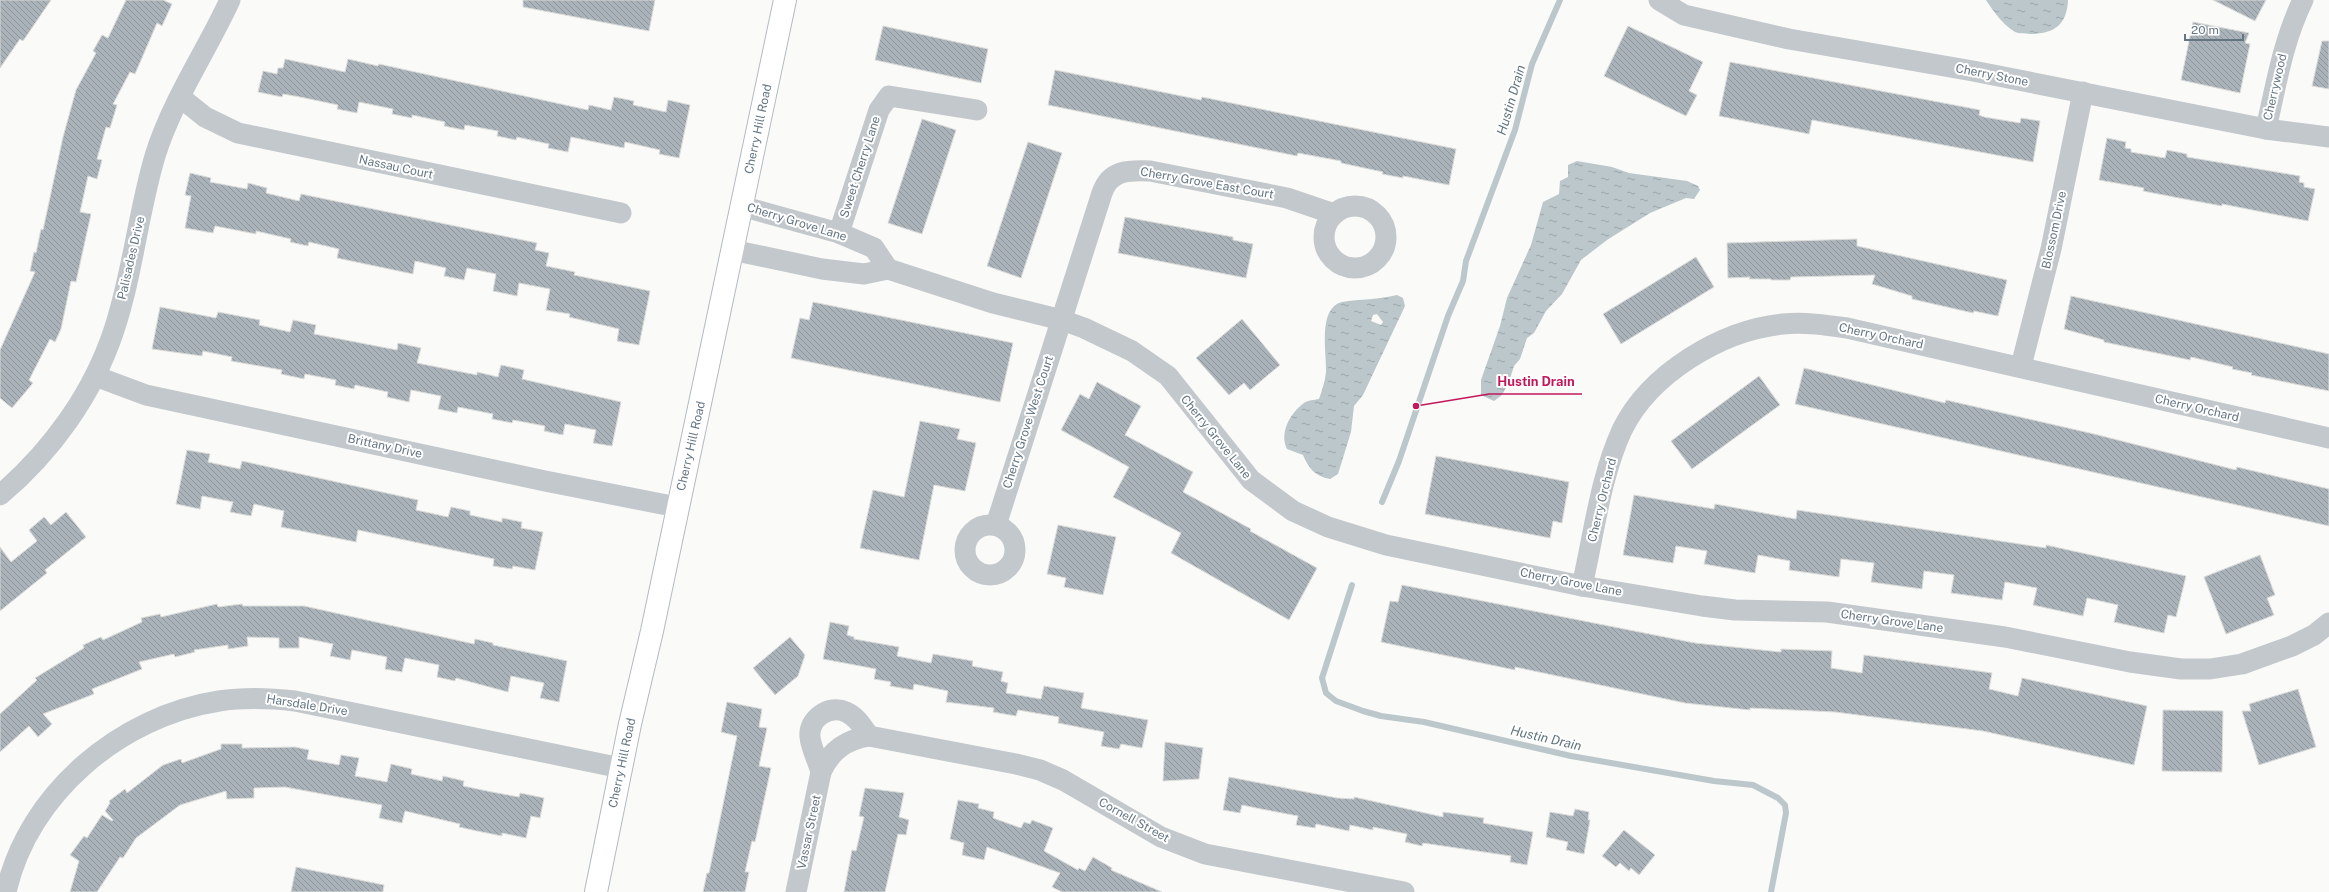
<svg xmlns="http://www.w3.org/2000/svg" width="2329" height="892" font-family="'Public Sans',sans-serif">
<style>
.water{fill:url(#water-ripples);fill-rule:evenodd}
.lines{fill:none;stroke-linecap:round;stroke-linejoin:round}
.stream{stroke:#bbc7cb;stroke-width:6}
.building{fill:url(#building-back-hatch);stroke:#dcdcda}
.secondary-casing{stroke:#b3babf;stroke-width:24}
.street{stroke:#c3c8cc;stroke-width:21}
.secondary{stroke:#fff;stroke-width:22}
.labels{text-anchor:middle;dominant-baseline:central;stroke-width:4;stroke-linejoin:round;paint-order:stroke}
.street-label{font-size:12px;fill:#657683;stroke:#fff}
.water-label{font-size:13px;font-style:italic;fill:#60757c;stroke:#fff}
.leader{fill:none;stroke:#c2185b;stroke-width:1.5}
.callout-dot{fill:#c2185b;stroke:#fff;stroke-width:1.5}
.callout-label{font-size:13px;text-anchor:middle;font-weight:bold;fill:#c2185b;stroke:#fff;stroke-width:4;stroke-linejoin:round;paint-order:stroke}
</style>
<defs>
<pattern id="water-ripples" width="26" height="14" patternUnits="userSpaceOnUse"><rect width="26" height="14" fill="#bbc7cb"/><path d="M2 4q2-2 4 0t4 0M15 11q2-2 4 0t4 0" fill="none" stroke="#9ca6aa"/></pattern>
<pattern id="building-back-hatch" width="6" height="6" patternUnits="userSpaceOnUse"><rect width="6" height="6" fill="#aab3b9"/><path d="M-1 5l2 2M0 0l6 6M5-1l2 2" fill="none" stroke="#8e969c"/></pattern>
</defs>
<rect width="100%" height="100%" fill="#fafaf8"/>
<!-- water -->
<g class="water">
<path d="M1986 0H2068C2067 25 2054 34 2030 34 2025 33 2019 34 2015 32 2002 24 1994 12 1986 0Z"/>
<path d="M1577 161 1612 167 1629 173 1687 181 1698 186 1700 190 1694 199 1686 198 1650 213 1607 240 1581 260 1562 294 1546 311 1534 333 1527 338 1520 359 1514 366 1509 382 1502 395 1494 401 1481 395V380L1500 326 1507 298 1531 245 1543 202 1559 194 1560 181 1568 177V165Z"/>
<path d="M1397 295 1403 298 1405 306 1363 395 1354 406 1351 432 1338 474 1330 479C1315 476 1309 469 1303 455L1287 449C1279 433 1290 413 1304 403 1308 400 1314 400 1319 399 1322 390 1325 382 1326 372 1327 354 1317 308 1342 302 1360 299 1378 300 1397 295ZM1377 314 1383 322 1381 325 1371 321 1373 315Z"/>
</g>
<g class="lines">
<!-- stream -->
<g class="stream">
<path d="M1382 502 1399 461 1448 316 1463 281 1466 261 1515 130 1532 64 1560 0"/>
<path d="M1352 585 1322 678 1326 693 1336 701 1363 711 1381 716 1424 722 1571 756 1714 781 1753 785 1778 798 1785 805 1786 813 1771 892"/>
</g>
</g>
<!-- building -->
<g class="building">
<path d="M0 0H51L23 41 20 39 0 68Z"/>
<path d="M126 0H163L172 4 162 26 157 23 135 74 130 72 113 104 117 105 110 128 106 127 97 159 102 160 97 179 88 176 80 212 91 214 76 282 71 281 61 329 55 342 50 339 29 380 33 383 12 408 0 398V350L35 272 30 271 34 252 36 253 41 229 43 230 63 137 76 90 96 53 93 51 102 35 108 38Z"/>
<path d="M523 0H655L649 31 523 7Z"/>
<path d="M2213 0H2266L2255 21Z"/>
<path d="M2193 22 2249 33 2245 43 2250 44 2240 93 2181 80Z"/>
<path d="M883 26 988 49 981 83 875 60Z"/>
<path d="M1628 26 1703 62 1689 91 1697 95 1686 116 1604 76Z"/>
<path d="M2322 41H2329V89L2312 86Z"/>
<path d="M285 59 345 72 348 59 378 66 379 64 588 110 589 105 611 110 614 97 634 101 633 105 666 112 668 100 690 105 679 158 659 154 660 150 625 142 624 148 571 137 568 152 548 148 549 144 517 137 516 140 497 136 498 131 465 125 464 130 444 126 445 122 412 115V118L392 114 393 109 359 102 357 113 337 109 338 105 300 97 283 94 282 97 258 92 263 71 277 74 278 68H283Z"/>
<path d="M1730 62 1980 110 1979 115 1984 117 2020 123 2021 118 2040 121 2033 162 1812 120 1809 134 1719 116Z"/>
<path d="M1055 70 1201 100 1202 97 1456 149 1449 185 1403 176V178L1382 174 1383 172 1341 163V161L1298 153 1297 156 1048 105Z"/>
<path d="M922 119 956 130 922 234 888 223Z"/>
<path d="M2107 138 2126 142 2125 148 2131 149V152L2165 158 2167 150 2187 154V157L2300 176 2299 182 2304 183V187L2315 189 2308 221 2222 204V206L2179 198 2143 191 2144 188 2099 180Z"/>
<path d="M1028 142 1062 153 1021 278 987 266Z"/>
<path d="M190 173 211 178 210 182 247 189 248 183 267 188 266 193 299 201 301 194 537 243 535 250 549 253 546 266 575 272 574 275 650 291 639 345 617 341 619 329 569 317 570 314 546 310 550 289 519 283 517 296 493 291 496 274 467 268 464 280 444 276 446 268 415 261 413 274 337 258 339 249 309 242 308 246 290 242 291 239 256 231V234L215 226 213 233 185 228 191 196 185 195Z"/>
<path d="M1125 217 1233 237V240L1253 244 1246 278 1118 253Z"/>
<path d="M1857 239V246L2007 280 1998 316 1974 311 1973 313 1912 299V296L1872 284 1875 275 1791 277 1790 280H1771V279H1749L1750 277 1728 278 1727 243Z"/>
<path d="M1696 257 1714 287 1621 344 1603 314Z"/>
<path d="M2071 296 2329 354V391L2251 375 2252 373 2232 369 2233 367 2191 357 2190 360 2104 342V340L2064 329Z"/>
<path d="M813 302 1013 343 1000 402 791 358 800 318 809 320Z"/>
<path d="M160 307 216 318 218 312 260 320 259 325 290 332 293 320 316 325 314 334 397 350 398 343 421 348 417 363 477 375V372L498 377 501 365 524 370 522 379 621 402 612 446 593 443 596 430 565 424 563 435 544 431 545 426 513 420 512 423 492 419 493 414 458 407 457 413 438 409 441 396 411 390 409 402 387 397 388 392 355 385 354 389 335 385 336 380 305 374 304 379 281 374 282 370 231 361 232 357 203 351 202 356 152 349Z"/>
<path d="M1242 319 1280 365 1250 390 1244 383 1229 395 1196 358Z"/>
<path d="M1804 368 1945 403 1946 400 2094 434 2236 470 2237 467 2329 489V526L1795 404Z"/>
<path d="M1759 376 1780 405 1692 469 1671 441Z"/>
<path d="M1097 382 1141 406 1125 435 1193 472 1183 492 1251 529 1250 531 1317 568 1289 620 1171 553 1181 533 1113 497 1129 467 1061 430 1080 394 1089 399Z"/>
<path d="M920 421 960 429 957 439 976 443 965 491 934 485 919 560 860 548 873 490 904 497Z"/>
<path d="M187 450 210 454 208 462 240 469 242 461 418 500 416 510 448 517 451 507 470 511V515L502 522V518L522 522 521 528 543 532 535 570 513 566 512 569 493 566 494 559 358 530 356 542 281 527 284 511 254 504 251 516 230 512 233 502 202 496 200 509 176 504Z"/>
<path d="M1436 456 1569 482 1562 523 1553 521 1550 538 1425 514Z"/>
<path d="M1634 495 1714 509 1715 504 1796 519 1797 510 2046 548V545L2186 576 2176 617 2168 615 2164 633 2114 622 2118 605 2087 598 2083 616 2033 605 2037 588 2005 582 2002 600 1951 593 1954 575 1924 571 1922 589 1871 582 1874 563 1841 559 1839 577 1789 570 1790 561 1758 555 1755 573 1704 564 1707 551 1676 546 1673 563 1623 555Z"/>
<path d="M66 512 86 537 45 570 47 573 0 611V547L11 562 37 541 29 530 44 517 51 525Z"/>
<path d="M1058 525 1116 537 1103 595 1064 587 1066 578 1047 574Z"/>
<path d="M2260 555 2275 595 2267 598 2274 615 2226 634 2204 577Z"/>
<path d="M1402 585 1695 643 1781 652V649L1832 651 1831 668 1862 673 1864 655 1992 673 1989 689 2018 696 2022 678 2147 706 2134 765 1983 731 1835 712 1750 708V710L1685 703 1515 667V670L1381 642 1390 601 1398 602Z"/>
<path d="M217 604 218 607 242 604 243 606H304L474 644 475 639 493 643V645L567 661 559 702 540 698 544 683 511 676 508 692 456 678 455 681 437 677 439 665 405 658 402 672 385 669 387 657 352 650 350 660 330 656 333 644 299 637V648H279V638L247 637 248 646 228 649V645L194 650 195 652 175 657 174 654 139 662 142 669 92 689 94 694 43 714 52 724 38 737 29 726 0 752V714L37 680 35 678 84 648 83 645 101 637 103 640 142 622 141 618 160 614 161 617Z"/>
<path d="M830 622 849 626 847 635 854 637V639L899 647 897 656 931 663 933 654 973 661 972 666 1003 672 1001 681 1008 683 1006 693 1041 699 1044 686 1084 693 1081 708 1148 720 1142 748 1121 744 1119 749 1101 746 1104 732 1058 723 1059 717 1018 710 1016 716 993 712 994 708 946 702 948 691 914 684 913 690 890 686 891 682 874 679 876 669 823 659Z"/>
<path d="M790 637 805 655 798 676 775 695 753 668Z"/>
<path d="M2298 689 2316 747 2259 765 2242 711H2251L2249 704Z"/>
<path d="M727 702 762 709 759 727 767 728 759 766 771 768 755 842 752 841 745 872H749L745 892H703L707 873H709L737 736 721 732Z"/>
<path d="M2163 710 2223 711 2222 772 2162 771Z"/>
<path d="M1165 742 1203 748 1199 779 1163 781Z"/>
<path d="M221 744H242V748L295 747 309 750 307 759 339 765 341 755 359 758 355 776 387 782 391 764 412 769 411 774 442 781 443 776 464 781 463 786 492 792 519 797 520 793 544 798 540 818 531 816 526 838 502 833V836L477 831 459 827 460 824 405 811 402 823 379 818 382 805 285 787 254 788V798L227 799 226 791 180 805 136 838 123 858 120 857 97 892H70L79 861 70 855 84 836 87 838 102 815 112 821 113 820 105 811 110 803 109 801 125 789 127 793 163 765 181 759 182 763 221 749Z"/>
<path d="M1229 777 1337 798 1354 799V797L1443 817V812L1484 818 1483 823 1533 832 1527 865 1510 862 1511 856 1423 843 1422 846 1405 842 1407 834 1373 827V830L1350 825 1349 831 1316 824 1315 828 1296 825 1298 816 1261 809 1242 805 1240 813 1223 810Z"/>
<path d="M865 788 904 793 899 817 909 820 906 835 898 834 885 892H844L852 850 856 851 864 817 859 816Z"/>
<path d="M958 800 979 804 978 808 994 812 993 818 1021 828 1024 822 1030 824 1032 820 1053 828 1044 851 1078 870 1079 868 1085 871 1093 857 1112 868 1111 870 1162 892H1062L1052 887 1060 873 987 847 984 860 962 855 964 843 950 839Z"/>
<path d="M1575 809 1589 812 1588 820H1590L1584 854 1566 850 1568 842 1546 837 1550 812 1573 816Z"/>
<path d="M1624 830 1655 855 1639 875 1631 868 1629 871 1620 863 1616 867 1602 856Z"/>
<path d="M296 867 384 885 383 892H291Z"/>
</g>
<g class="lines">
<defs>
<path id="secondary" d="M596 892 630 724 652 631 785 0"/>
</defs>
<!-- secondary casing -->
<use href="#secondary" class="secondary-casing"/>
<!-- street -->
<g class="street">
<path d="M1659 0 1684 15 1789 39 1973 71 2266 129 2329 137"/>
<path d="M180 97 205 117 238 133 621 213"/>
<path d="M2266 129C2276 85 2283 41 2303 0"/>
<path d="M741 206 839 233 874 248 888 269"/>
<circle cx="1355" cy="237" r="31"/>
<path d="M839 233 879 110 889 96 977 110"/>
<path d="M732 250 822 269 864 274 888 269 993 303 1062 320 1084 328 1132 351 1168 376 1251 480 1293 511 1328 527 1386 545 1582 586 1702 606 1735 610 1827 612 2005 637 2130 662 2181 669H2210L2242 664 2292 646 2314 635 2329 623"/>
<path d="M2021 366 2051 249 2083 92"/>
<path d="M95 376 146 395 545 481 677 507"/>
<path d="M0 495C51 452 93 394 114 330 133 273 138 213 155 156 172 101 206 52 230 0"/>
<circle cx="990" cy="550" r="25"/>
<path d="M996 525 1102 193C1110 170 1128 170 1150 171L1287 198 1334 214"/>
<path d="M1582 586C1594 534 1600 478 1622 430 1650 373 1722 330 1783 324 1805 322 1826 325 1847 328L2329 438"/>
<path d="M821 772C818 761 811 748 810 737 808 719 829 704 846 712 857 717 862 726 869 736"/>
<path d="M6 892C28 793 121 716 219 701 245 697 269 698 295 701L621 768"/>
<path d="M796 892 821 772C831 750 846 740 869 736L1016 764 1040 770 1063 780 1161 837 1205 854 1404 892"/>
</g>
<!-- secondary -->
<use href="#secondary" class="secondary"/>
</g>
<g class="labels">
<!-- street labels -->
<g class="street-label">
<text transform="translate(1992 75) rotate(11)">Cherry Stone</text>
<text transform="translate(2275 87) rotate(-77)">Cherrywood</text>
<text transform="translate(758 129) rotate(-78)">Cherry Hill Road</text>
<text transform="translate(396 167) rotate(12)">Nassau Court</text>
<text transform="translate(860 167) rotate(-72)">Sweet Cherry Lane</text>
<text transform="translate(1207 183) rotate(10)">Cherry Grove East Court</text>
<text transform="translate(797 222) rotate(17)">Cherry Grove Lane</text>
<text transform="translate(2054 230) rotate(-78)">Blossom Drive</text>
<text transform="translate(131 258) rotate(-77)">Palisades Drive</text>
<text transform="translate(1881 336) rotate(12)">Cherry Orchard</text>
<text transform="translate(2197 408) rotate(13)">Cherry Orchard</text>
<text transform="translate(1028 422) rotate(-72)">Cherry Grove West Court</text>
<text transform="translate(1216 437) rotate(51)">Cherry Grove Lane</text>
<text transform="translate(385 446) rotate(12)">Brittany Drive</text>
<text transform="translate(691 446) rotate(-77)">Cherry Hill Road</text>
<text transform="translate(1602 500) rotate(-76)">Cherry Orchard</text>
<text transform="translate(1571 582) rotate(11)">Cherry Grove Lane</text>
<text transform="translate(1892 621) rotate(8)">Cherry Grove Lane</text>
<text transform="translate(307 705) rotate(9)">Harsdale Drive</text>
<text transform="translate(622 763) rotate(-78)">Cherry Hill Road</text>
<text transform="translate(1134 820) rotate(29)">Cornell Street</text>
<text transform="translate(809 832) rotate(-78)">Vassar Street</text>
</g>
<!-- water labels -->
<g class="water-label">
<text transform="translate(1511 100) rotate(-74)">Hustin Drain</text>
<text transform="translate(1546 738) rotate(13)">Hustin Drain</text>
</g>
</g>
<!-- callouts -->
<path class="leader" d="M1416 406L1489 394H1582"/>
<circle class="callout-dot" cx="1416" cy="406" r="4"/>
<g class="callout-label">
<text x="1536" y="386">Hustin Drain</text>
</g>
<!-- scale -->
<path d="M2185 34v6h58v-6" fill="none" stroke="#657683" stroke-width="2"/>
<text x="2191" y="34" font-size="12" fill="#657683" stroke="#ffffff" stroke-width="3" paint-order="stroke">20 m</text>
</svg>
